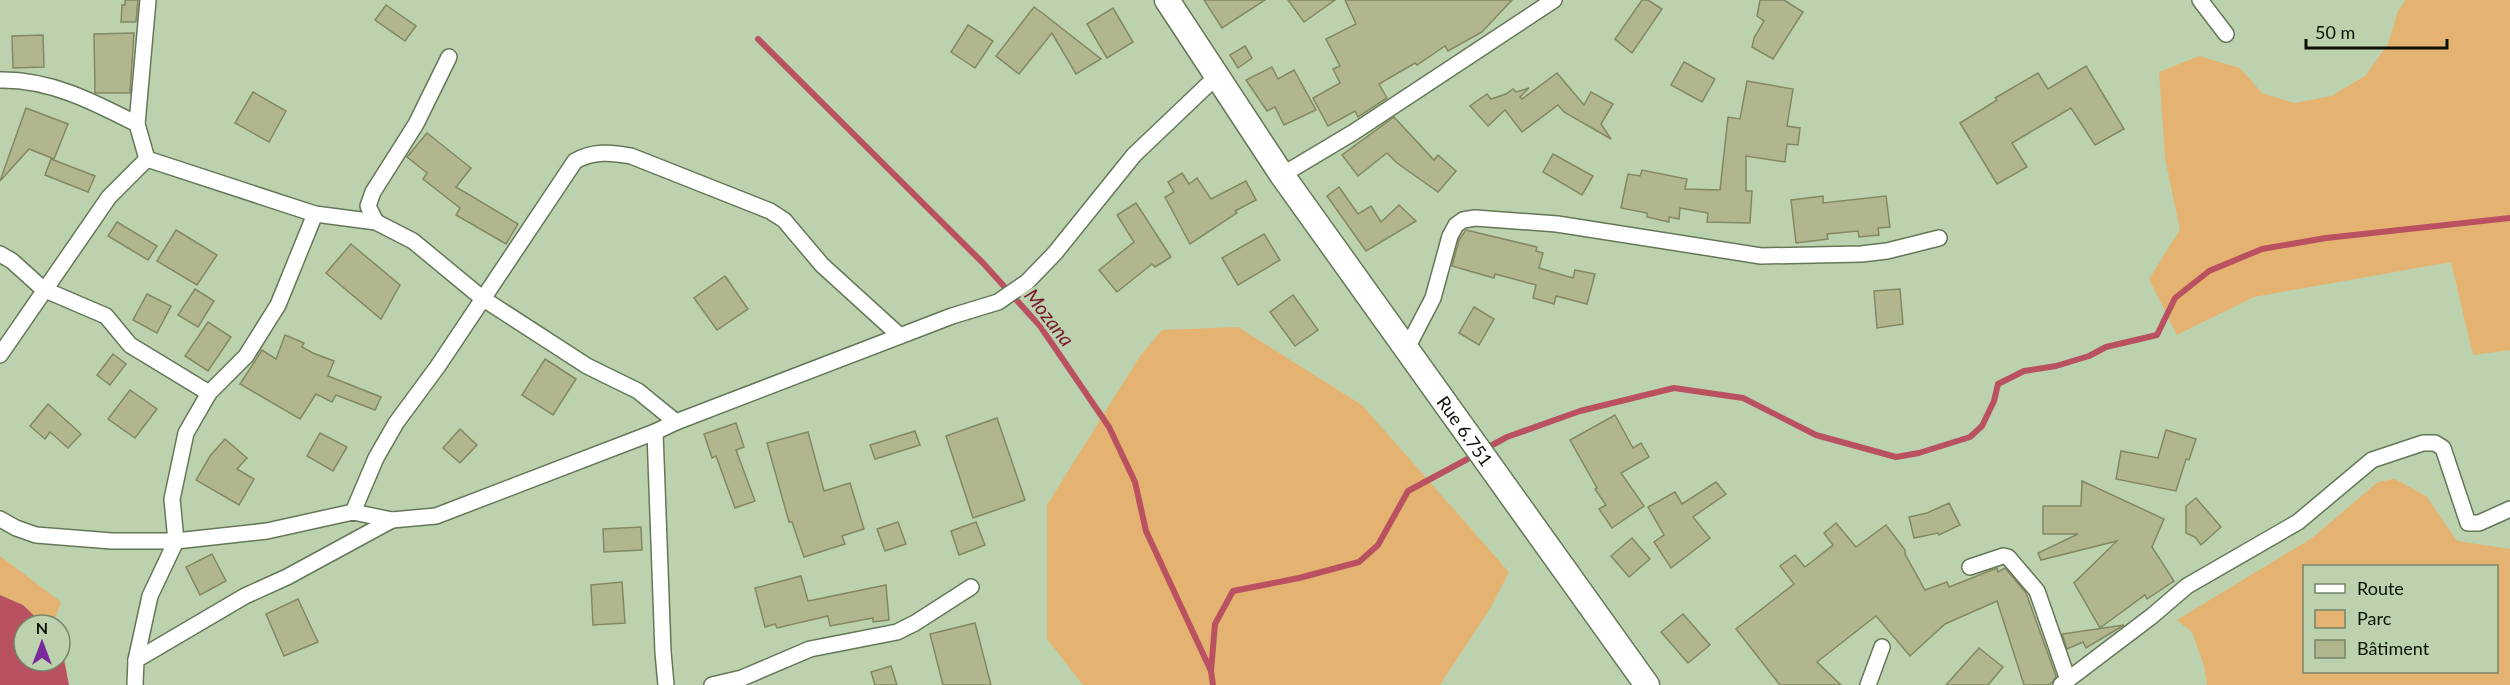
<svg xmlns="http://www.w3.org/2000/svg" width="2510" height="685" font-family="Lato,sans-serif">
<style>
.green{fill:#e4b372;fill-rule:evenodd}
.water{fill:#b95161}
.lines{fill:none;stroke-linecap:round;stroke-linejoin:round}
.stream{stroke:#b95161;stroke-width:6}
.building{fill:#b1b68e;stroke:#848862;stroke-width:1.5}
.minor-casing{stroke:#647857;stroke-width:18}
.primary-casing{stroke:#647857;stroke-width:27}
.minor{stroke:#fff;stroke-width:15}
.primary{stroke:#fff;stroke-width:24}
.labels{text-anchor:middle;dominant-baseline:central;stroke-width:6;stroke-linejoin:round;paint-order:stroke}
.street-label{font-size:18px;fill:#0a1105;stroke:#bcd2ae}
.water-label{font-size:20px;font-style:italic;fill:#79172e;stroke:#bcd2ae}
</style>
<rect width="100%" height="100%" fill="#bcd2ae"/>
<!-- green -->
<g class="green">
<path d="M2406 0H2510V350L2473 355 2451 262 2254 297 2177 335 2149 279 2180 230 2165 158 2159 72 2199 56 2240 68 2262 93 2294 103 2331 96 2365 76 2388 44 2398 11Z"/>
<path d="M1238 327 1362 405 1509 572 1491 607 1440 685H1083L1047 639V505L1140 356 1162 330Z"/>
<path d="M2395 479 2426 496 2457 541 2510 549V685H2207L2204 666 2192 632 2177 620 2312 538 2378 482ZM2496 566V672H2304V566Z"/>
<path d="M0 556 61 602 53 625H44L23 605 0 595Z"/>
</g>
<!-- water -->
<path class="water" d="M0 595 23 605 44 625H24V661H60V650L64 659 69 685H0Z"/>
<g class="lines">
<!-- stream -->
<g class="stream">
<path d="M758 39 983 263 1040 326 1109 427 1135 482 1146 531 1211 671 1213 685"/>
<path d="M1483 450 1507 437 1580 411 1674 388 1743 398 1816 435 1896 457 1919 453 1970 437 1982 426 1994 401 1998 384 2024 371 2056 366 2089 356 2106 347 2157 335 2175 298 2209 271 2262 249 2326 238 2510 218"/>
<path d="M1211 671 1215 624 1233 591 1299 578 1359 562 1378 545 1408 491 1475 455"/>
</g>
</g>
<!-- building -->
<g class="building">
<path d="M125 0H138L136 22H121L122 5H125Z"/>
<path d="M1204 0H1265L1222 28Z"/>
<path d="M1288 0H1335L1304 22Z"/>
<path d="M1345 0H1512L1482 32 1448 51 1445 46 1417 65 1415 63 1379 84 1387 98 1358 117 1355 111 1328 126 1313 98 1340 83 1333 69 1340 66 1326 39 1356 24Z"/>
<path d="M1642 0H1648L1662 9 1632 53 1615 39Z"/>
<path d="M1760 0H1784L1803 12 1773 59 1752 47 1754 38 1764 21 1757 16Z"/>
<path d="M386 5 416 26 405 41 375 20Z"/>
<path d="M1034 7 1041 12 1101 59 1076 74 1052 33 1019 74 996 56Z"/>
<path d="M1113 8 1133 42 1107 58 1087 24Z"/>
<path d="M968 25 993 41 975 68 951 52Z"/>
<path d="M134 33 130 93H95L94 34Z"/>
<path d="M43 35 44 67 13 68 12 36Z"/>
<path d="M1245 46 1252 58 1238 68 1230 55Z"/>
<path d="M1684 62 1715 79 1702 102 1671 85Z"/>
<path d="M2086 66 2124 129 2095 145 2071 108 2012 143 2027 167 1997 184 1960 123 1997 100 1995 98 2038 73 2048 89Z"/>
<path d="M1272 67 1278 79 1294 70 1316 110 1284 125 1275 107 1267 111 1246 80Z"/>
<path d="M1557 73 1584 105 1591 92 1613 104 1601 124 1611 139 1564 112 1558 105 1522 132 1505 110 1488 126 1470 106 1487 94 1491 99 1506 94 1513 89 1516 92 1529 88 1520 97 1522 99Z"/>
<path d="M1747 81 1793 89 1787 126 1800 128 1798 145 1787 144 1785 162 1746 156V191H1752L1750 223 1707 222 1708 213 1680 208 1679 219 1669 217V222L1647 217V213L1621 208 1628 174 1640 176 1642 170 1687 179 1685 189 1720 190 1728 117 1740 119Z"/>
<path d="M253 92 286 111 269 142 235 123Z"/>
<path d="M26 108 68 124 54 159 29 149 0 181Z"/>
<path d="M1394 117 1434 160 1438 155 1456 171 1438 192 1397 163 1387 153 1358 176 1342 155Z"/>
<path d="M427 133 471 168 456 187 518 224 506 244 456 215 460 208 423 179 427 173 407 157Z"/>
<path d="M1553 154 1593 176 1582 195 1543 172Z"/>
<path d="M51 159 95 176 88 192 45 175Z"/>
<path d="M1182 173 1189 184 1197 178 1211 199 1246 181 1256 200 1235 211 1237 213 1190 244 1165 197 1174 192 1168 182Z"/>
<path d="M1339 187 1358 214 1371 206 1381 222 1399 205 1416 221 1366 251 1327 196Z"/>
<path d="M1823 196V203L1886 196 1890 227 1878 228 1879 235 1859 237 1858 231 1827 234 1828 239 1796 243 1791 200Z"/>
<path d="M1136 203 1171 257 1155 267 1152 264 1117 292 1099 270 1134 242 1117 215Z"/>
<path d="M117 222 157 246 148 260 108 236Z"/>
<path d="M176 230 217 255 197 285 157 261Z"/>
<path d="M1466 230 1537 247 1536 251 1543 253 1539 268 1573 278 1575 270 1595 274 1587 304 1556 296 1554 304 1533 298 1536 285 1495 274 1494 278 1452 266 1459 240Z"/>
<path d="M1264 234 1280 260 1238 285 1222 258Z"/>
<path d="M351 244 400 285 381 319 326 273Z"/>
<path d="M725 276 748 309 717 330 694 298Z"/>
<path d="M195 289 214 301 198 327 178 315Z"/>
<path d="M1900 289 1903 324 1877 328 1874 291Z"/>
<path d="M147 294 171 306 157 333 133 320Z"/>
<path d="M1293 295 1318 330 1295 346 1270 312Z"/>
<path d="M1474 307 1494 319 1479 345 1459 333Z"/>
<path d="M208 322 231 337 208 371 185 356Z"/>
<path d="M285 335 304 343 302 347 313 353 334 361 328 376 381 397 375 410 336 395 332 402 316 394 300 419 240 384 262 350 276 359Z"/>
<path d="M113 354 126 364 110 385 97 375Z"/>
<path d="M545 359 576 379 553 415 522 395Z"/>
<path d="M130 390 157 409 135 438 108 419Z"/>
<path d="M48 404 81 434 68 448 50 432 45 439 30 426Z"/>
<path d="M1615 415 1633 448 1641 443 1649 457 1621 473 1644 506 1612 528 1599 509 1606 505 1595 489 1597 488 1570 440Z"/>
<path d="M997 418 1025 500 973 518 946 436Z"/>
<path d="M736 423 744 447 736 450 755 501 735 508 716 456 712 458 704 434Z"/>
<path d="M460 429 477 445 460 463 443 448Z"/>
<path d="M2166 430 2196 439 2189 460 2186 459 2176 491 2116 479 2121 451 2158 458Z"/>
<path d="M915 431 920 445 875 459 870 445Z"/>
<path d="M808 432 824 491 850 483 864 529 842 536 845 544 804 557 792 522H789L767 443Z"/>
<path d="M320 433 347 447 333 471 307 456Z"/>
<path d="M225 439 247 458 237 469 254 479 239 505 196 480 210 456Z"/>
<path d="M2082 481 2164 519 2152 547 2174 581 2147 599 2145 595 2100 628 2074 583 2117 541 2041 560 2038 553 2078 534H2043V506H2081Z"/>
<path d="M1716 482 1726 494 1693 517 1710 538 1671 568 1654 542 1664 535 1648 507 1675 492 1682 504Z"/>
<path d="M2196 498 2221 527 2201 545 2195 537 2186 533V506Z"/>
<path d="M1949 503 1960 525 1939 535 1938 533 1914 538 1909 517 1927 513Z"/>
<path d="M898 522 906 544 885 551 877 529Z"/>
<path d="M976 522 985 545 959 555 951 531Z"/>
<path d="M1836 523 1856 547 1886 525 1905 550V554L1925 590 1947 582 1949 587 1997 568 1998 572 2005 568 2026 593 2056 676 2052 683 2048 685H2024L1997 601 1945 624 1910 656 1876 616 1817 662 1841 685H1780L1736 629 1794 584 1780 566 1795 555 1805 567 1833 545 1824 533Z"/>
<path d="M641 527 642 550 604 552 603 529Z"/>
<path d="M1632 538 1650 559 1629 577 1611 556Z"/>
<path d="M212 554 226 581 200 595 186 567Z"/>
<path d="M801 576 808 601 886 585 889 620 873 622V618L830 626 828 616 777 628 775 624 765 627 755 588Z"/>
<path d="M622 582 625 623 593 625 591 585Z"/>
<path d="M298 599 318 642 284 656 266 614Z"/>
<path d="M1683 614 1710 645 1688 663 1661 632Z"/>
<path d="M975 623 991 685H943L930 634Z"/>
<path d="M2124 625 2086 648 2083 642 2067 649 2062 634Z"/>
<path d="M1979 648 2003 667 1988 685H1946Z"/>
<path d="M891 666 897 685H875L871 672Z"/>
</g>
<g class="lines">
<defs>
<g id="minor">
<path d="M2200 0 2226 34"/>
<path d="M0 80C50 79 94 102 137 124"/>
<path d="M147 159 315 214 376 222 413 241 482 298 587 366 638 391 676 422"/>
<path d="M147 159 137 124 148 0"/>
<path d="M1282 175 1354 132 1554 0"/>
<path d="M376 222 368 206 373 192 416 124 449 57"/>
<path d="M0 254 12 261 43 289 106 316 130 345 209 393"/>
<path d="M1406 350 1433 298 1450 236 1456 225 1463 220 1475 218 1557 224 1761 256 1861 254 1887 251 1939 238"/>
<path d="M0 355 109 197 147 159"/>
<path d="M655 432 663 652 666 685"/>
<path d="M353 512 376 458 396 423 438 366 575 161C593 151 610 152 631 156L770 211 784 220 822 265 900 336"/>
<path d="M0 519 16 528 36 535 112 541H176L267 531 353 512 392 520 436 516 655 432 676 422 952 316 998 302 1027 282 1055 253 1134 155 1218 75"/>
<path d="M1970 567 2003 556 2008 557 2037 591 2068 680"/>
<path d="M136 660 245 596 287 577 392 520"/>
<path d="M135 685 136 660 150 596 176 541 172 499 186 433 209 393 246 356 278 305 315 214"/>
<path d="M712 685 742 678 810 649 897 632 915 623 971 587"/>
<path d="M1868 685 1882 647"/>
<path d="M2061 685 2152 616 2187 586 2298 522 2372 460 2423 443H2435L2443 448 2468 523H2479L2510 509"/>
</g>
<g id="primary">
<path id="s1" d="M1167 0 1282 175 1647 685"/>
</g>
</defs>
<!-- minor casing -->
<use href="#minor" class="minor-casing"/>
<!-- primary casing -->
<use href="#primary" class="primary-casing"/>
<!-- minor -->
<use href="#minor" class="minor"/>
<!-- primary -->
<use href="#primary" class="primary"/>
</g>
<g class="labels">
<!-- street labels -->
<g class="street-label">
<text stroke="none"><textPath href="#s1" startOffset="524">Rue 6.751</textPath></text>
</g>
<!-- water labels -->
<g class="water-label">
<text transform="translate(1050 317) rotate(52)">Mozana</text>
</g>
</g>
<!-- legend -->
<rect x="2303" y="565" width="195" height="108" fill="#bcd2ae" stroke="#75856a" stroke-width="1.5"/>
<rect x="2315" y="584" width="30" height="9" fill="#ffffff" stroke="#75856a" stroke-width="1.5"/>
<text x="2357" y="595" font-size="18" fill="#0a1105">Route</text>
<rect x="2315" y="610" width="30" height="18" fill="#e4b372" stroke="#75856a" stroke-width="1.5"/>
<text x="2357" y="625" font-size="18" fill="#0a1105">Parc</text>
<rect x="2315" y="640" width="30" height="18" fill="#b1b68e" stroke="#75856a" stroke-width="1.5"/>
<text x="2357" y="655" font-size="18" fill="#0a1105">Bâtiment</text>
<!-- north arrow -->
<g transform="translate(42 643)"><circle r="28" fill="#bcd2ae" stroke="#75856a" stroke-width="1.5"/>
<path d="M0-4.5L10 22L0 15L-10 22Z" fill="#782a9b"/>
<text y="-9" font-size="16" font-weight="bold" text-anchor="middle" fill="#0a1105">N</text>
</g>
<!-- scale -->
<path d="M2306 39v9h141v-9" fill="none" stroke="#0a1105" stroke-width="3"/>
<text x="2315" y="39" font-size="18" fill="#0a1105" stroke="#bcd2ae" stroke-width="4.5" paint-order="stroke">50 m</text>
</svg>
